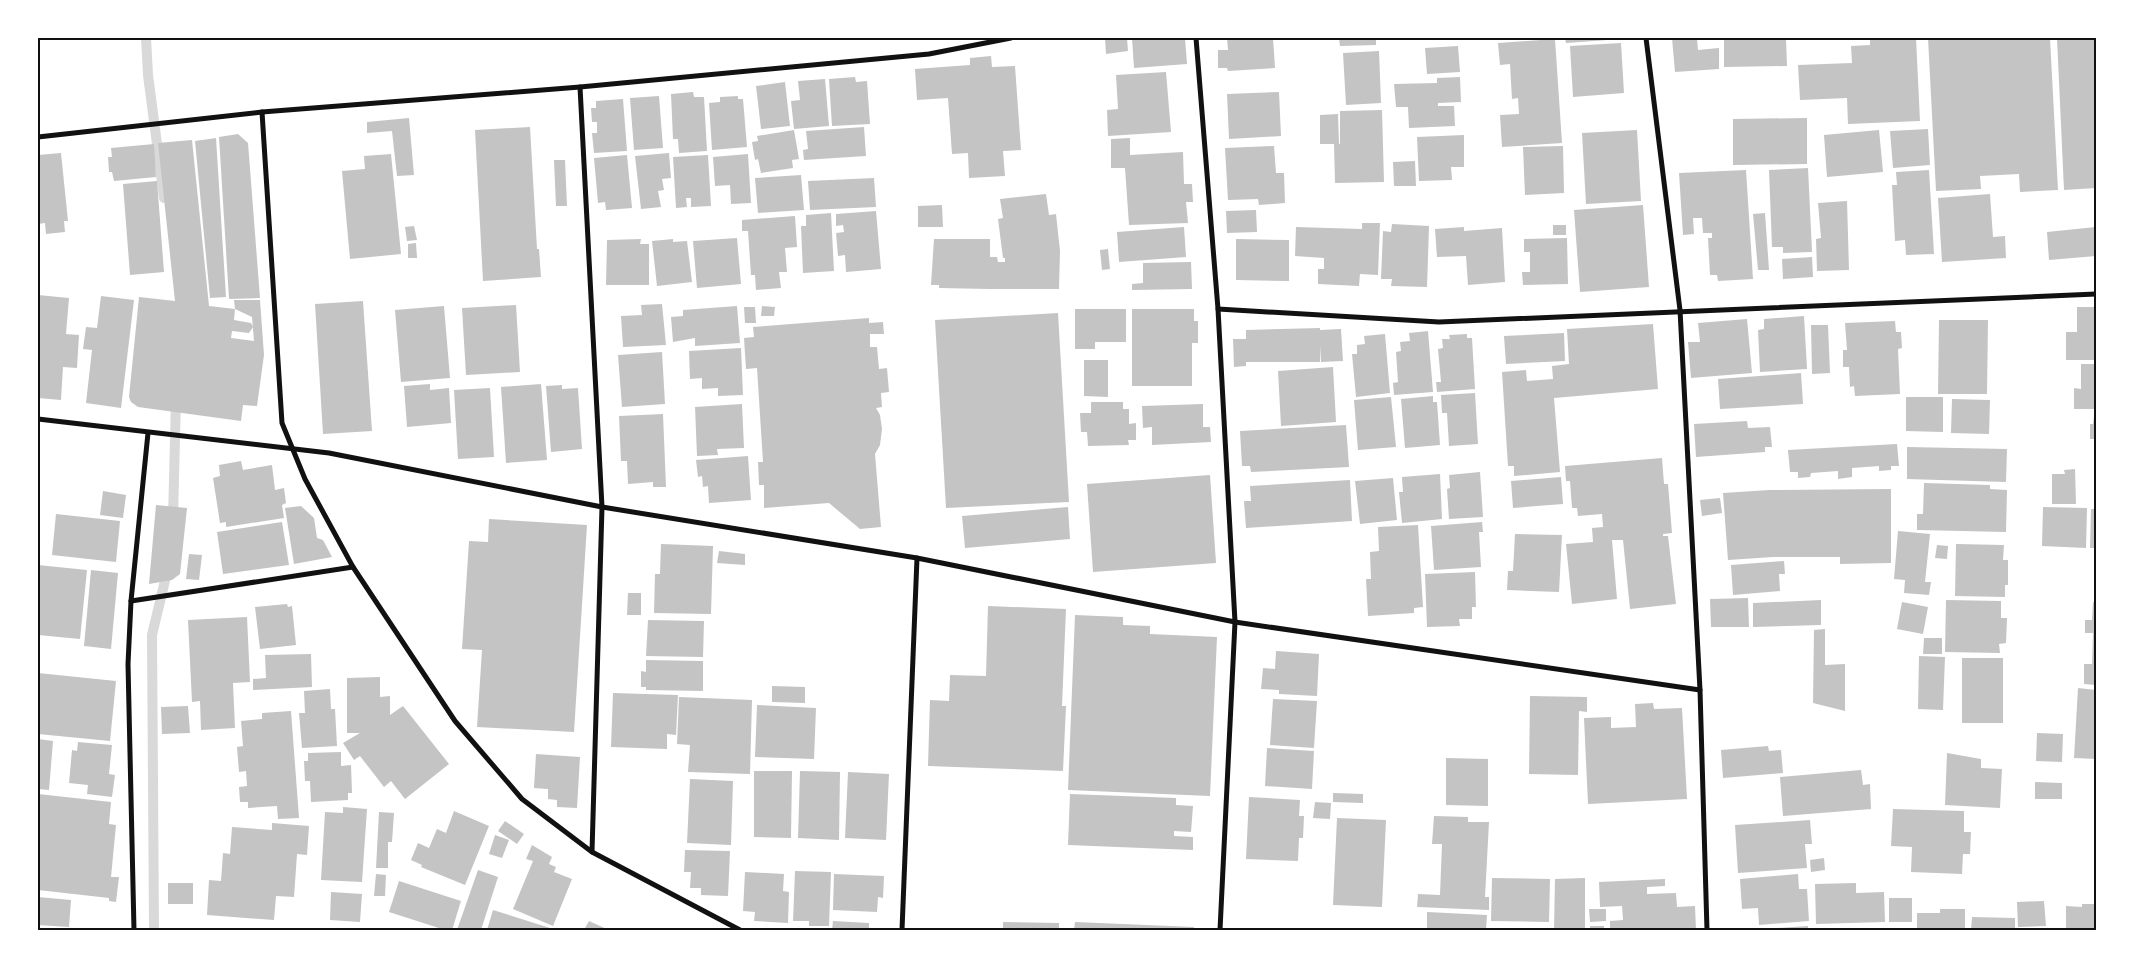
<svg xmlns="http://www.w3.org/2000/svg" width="2134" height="968" font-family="Barlow,sans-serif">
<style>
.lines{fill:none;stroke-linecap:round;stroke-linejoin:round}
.stream{stroke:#d9d9d9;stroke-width:10}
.building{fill:#c4c4c4}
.minor{stroke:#111;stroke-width:5}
.neatline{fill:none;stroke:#111;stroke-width:2}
</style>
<rect width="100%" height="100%" fill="#fff"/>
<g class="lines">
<!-- stream -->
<g class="stream">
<path d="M146 38 148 75 164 198"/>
<path d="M173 519 176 399"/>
<path d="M154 930 152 635 168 568"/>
</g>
</g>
<!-- building -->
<g class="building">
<path d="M1105 38H1127L1128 51 1106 54Z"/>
<path d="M1132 38H1185L1187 64 1134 68Z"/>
<path d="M1227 38H1273L1275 68 1228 71 1227 68H1218V50H1228Z"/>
<path d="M1339 38H1376V45L1340 46Z"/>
<path d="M1565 38H1622V39L1566 43Z"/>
<path d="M1672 38H1697L1698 50 1719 48V69L1675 72Z"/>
<path d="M1724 38H1786L1787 66 1724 67Z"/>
<path d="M1870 38H1916L1920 121 1848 124 1847 98 1800 100 1798 65 1852 63 1851 46 1870 45Z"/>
<path d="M1928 38H2050L2058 190 2020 192 2019 174 1980 176 1981 189 1936 191Z"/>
<path d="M2057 38H2096V188L2064 190Z"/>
<path d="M1555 39 1562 143 1502 147 1500 115 1519 114 1518 98 1512 99 1510 64 1500 65 1498 43Z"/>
<path d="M1621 43 1624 93 1573 97 1570 46Z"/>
<path d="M1458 46 1460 72 1427 74 1425 48Z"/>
<path d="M1379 51 1381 103 1346 105 1343 53Z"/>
<path d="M991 56 992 67 1015 66 1021 150 1003 151 1005 176 969 178 968 153 952 154 948 98 917 100 915 69 970 65V58Z"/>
<path d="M1166 72 1171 132 1108 136 1107 110 1118 109 1116 75Z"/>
<path d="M855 77 856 82 867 81 870 124 832 126 829 79Z"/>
<path d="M1460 77 1461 102 1438 103V106H1454L1455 126 1409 128 1408 107H1396L1394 84 1437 83V78Z"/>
<path d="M825 79 829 126 794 129 791 101 800 100 798 81Z"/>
<path d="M785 82 790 126 761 129 756 86Z"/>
<path d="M693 92 694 97H704L707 151 679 153 678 139H673L671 94Z"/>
<path d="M1279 92 1281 136 1229 139 1227 94Z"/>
<path d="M659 96 663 148 634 150 630 98Z"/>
<path d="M738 96V99H743L747 147 712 150 709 103 720 102V97Z"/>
<path d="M623 99 627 151 594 153 592 133H597V122H592L591 108H596V101Z"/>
<path d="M1382 110 1384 182 1335 183 1334 144H1320V115L1338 114 1339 144H1340V111Z"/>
<path d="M409 118 414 175 397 176 392 131 367 133V122Z"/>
<path d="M1807 118V164L1733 165V119Z"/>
<path d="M530 127 537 249H539L541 277 483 281 475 130Z"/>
<path d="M864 127 866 156 804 160 803 150 808 149 806 131Z"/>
<path d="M1928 129 1930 165 1893 168 1890 131Z"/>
<path d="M794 130 799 159 792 160 793 168 761 173 758 159 755 160 752 142 758 141 757 136Z"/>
<path d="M1637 130 1641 201 1586 204 1582 133Z"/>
<path d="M1879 130 1883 172 1827 177 1824 135Z"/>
<path d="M238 134 248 143 260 298 229 299 219 137Z"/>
<path d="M1464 135V167H1451L1452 180 1419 181 1417 137Z"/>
<path d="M216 138 226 297 210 298 195 141Z"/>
<path d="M1130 138V155L1183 152 1184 184H1192L1193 202H1186L1188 223 1129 225 1125 168H1111V139Z"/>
<path d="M192 140 209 306 235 309 234 320 251 323 253 327 249 333 232 331 231 338 254 341 252 317 235 309 234 300H260L264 355 257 406 243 405 241 421 138 407 131 402 129 397 139 297 175 301 158 143Z"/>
<path d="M154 144 156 177 114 181 112 172H109L108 157H112L111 148Z"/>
<path d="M1274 146 1276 173H1284L1285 203 1259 205 1258 199 1228 200 1225 148Z"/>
<path d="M1563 146 1564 193 1525 195 1523 147Z"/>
<path d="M61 153 68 221H64L65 232 46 234 45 223 38 224V155Z"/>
<path d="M669 153 671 178 662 179 664 190 658 191 661 207 641 209 635 156Z"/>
<path d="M391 154 401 254 350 259 342 171 365 169 364 156Z"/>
<path d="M748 154 751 203 731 204 730 185 715 186 713 157Z"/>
<path d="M627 155 632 208 606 210 605 202 598 203 594 158Z"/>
<path d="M708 155 711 206 691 207V198H686L687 207 676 208 673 157Z"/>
<path d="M554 160H565L567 206H556Z"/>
<path d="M1415 161 1416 186H1394L1393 162Z"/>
<path d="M1808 168 1812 252 1783 253V247H1772L1769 170Z"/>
<path d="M1746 170 1753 279 1718 281 1717 275H1710L1708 238H1712V233H1703L1702 218H1693L1694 234 1683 235 1679 173Z"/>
<path d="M1929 170 1934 254 1906 255 1905 240 1895 241 1892 185H1897L1896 172Z"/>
<path d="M801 175 804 210 758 213 755 178Z"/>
<path d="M874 178 876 207 810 210 808 181Z"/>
<path d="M157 181 164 272 130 275 123 184Z"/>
<path d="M1046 194 1049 215 1056 214 1060 251 1059 289H990L939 288V285H931L934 239H990V257H997L998 262H1005V258H1003L998 219 1003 218 1000 199Z"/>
<path d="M1990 194 1993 237 2005 236 2006 258 1942 262 1938 198Z"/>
<path d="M1847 201 1849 270 1817 271 1816 239 1821 238 1818 203Z"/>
<path d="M942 205 943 227H918V206Z"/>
<path d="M1643 205 1649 287 1580 292 1574 210Z"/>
<path d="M1256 210 1257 232 1227 233 1226 211Z"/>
<path d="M876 211 881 269 846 272 845 255 838 256 836 233 844 232 843 225 836 226V214Z"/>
<path d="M831 213 834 271 803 273 801 226H806V215Z"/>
<path d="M1765 213 1769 270H1758L1753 214Z"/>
<path d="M795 216 797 247 785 248 787 272H779L781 288 756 290 755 275H751L748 231H742V220Z"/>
<path d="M1362 223H1380L1378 275 1360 274 1359 286 1318 284V269H1324V258L1295 256 1296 227 1362 229Z"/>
<path d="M1392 224 1429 226 1427 287 1391 286 1392 279H1381L1383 231 1391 232Z"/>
<rect x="1553" y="225" width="13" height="10"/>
<path d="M414 226 417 240 407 241 405 227Z"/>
<path d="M1184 227 1186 257 1119 262 1117 232Z"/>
<path d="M1464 227V231L1502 228 1505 282 1468 285 1466 256 1437 257 1435 229Z"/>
<path d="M2096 227V256L2049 260 2047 232Z"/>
<path d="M737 238 741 284 697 288 693 241Z"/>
<path d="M1567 238 1568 284 1523 285 1522 272H1530V252H1524V239Z"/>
<path d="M641 239 640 244H649V285H606L607 240Z"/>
<path d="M673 239V242L687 241 692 282 657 286 652 241Z"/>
<path d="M1236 239 1289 240V281L1236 280Z"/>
<path d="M416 243 417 258H408V244Z"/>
<path d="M1108 249 1110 269 1102 270 1100 250Z"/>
<path d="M1812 257 1813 277 1783 279 1782 259Z"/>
<path d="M1191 262 1192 289 1132 290V284L1143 283V263Z"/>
<path d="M38 295 69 298 66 334 79 335 77 368 63 367 61 400 38 398Z"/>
<path d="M101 296 134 300 121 408 86 403 92 350 83 349 86 327 97 328Z"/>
<path d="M363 301 372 431 323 434 315 304Z"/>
<path d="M662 304 666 345 623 347 621 316 642 315 641 305Z"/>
<path d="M516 305 520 372 466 375 462 308Z"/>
<path d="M444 306 450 378 401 382 395 310Z"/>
<path d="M737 306 740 343 695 346V338L673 342 671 317 683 316V310Z"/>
<path d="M762 306 775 307 774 316H761Z"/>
<path d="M744 307H755L756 323H745Z"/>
<path d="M2077 307H2096V360H2066V332H2077Z"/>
<path d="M1075 309H1126V342H1095V349H1075Z"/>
<path d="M1132 309H1194V321H1198V343H1192V386H1132Z"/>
<path d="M1058 313 1069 502 946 508 935 320Z"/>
<path d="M1804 316 1807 369 1760 372 1758 330 1764 329V319Z"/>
<path d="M869 318V323L883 322 884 334H870V347H877L879 369 887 368 889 392 881 393 882 407 876 408 880 415 882 429 880 445 875 454 881 527 860 529 829 503 764 508V485H759L758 462H763L757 368 746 369 744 338 754 337 753 327Z"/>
<path d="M1747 319 1752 373 1691 378 1688 342H1700L1698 323Z"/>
<path d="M1939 320H1988L1987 394H1938Z"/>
<path d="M1895 321 1896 332H1901L1902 348 1898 349 1900 394 1855 396 1854 386 1850 387 1849 367H1843V350H1847L1845 323Z"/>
<path d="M1653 324 1658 389 1554 398 1560 472 1514 476V466H1508L1502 372 1526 370 1527 381 1553 379 1552 366 1569 364 1567 329Z"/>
<path d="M1811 325H1828L1830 373 1812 374Z"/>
<path d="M1320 328V330L1341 329 1343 361 1321 362 1320 346V362H1246V366L1234 367 1233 339H1246V330Z"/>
<path d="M1428 331 1433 392 1394 395 1393 383 1398 382 1396 352 1401 351 1400 342 1410 341 1409 333Z"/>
<path d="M1564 333 1565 361 1506 364 1504 336Z"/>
<path d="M1385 334 1390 393 1356 397 1352 354H1357V345L1365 344 1364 336Z"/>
<path d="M1467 334V338H1472L1475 389 1437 392 1436 382H1441L1438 349 1443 348 1442 339H1450L1449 335Z"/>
<path d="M741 348 743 395 718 396V388L702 389V378L690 379 689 351Z"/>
<path d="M662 352 665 404 622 407 618 355Z"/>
<path d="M1084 360H1108V397L1084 396Z"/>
<path d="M2081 364H2096V409H2074V388L2081 389Z"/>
<path d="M1333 367 1336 422 1281 426 1278 371Z"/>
<path d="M1801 373 1803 404 1720 409 1718 379Z"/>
<path d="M430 384V390L449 388 451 423 407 427 404 386Z"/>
<path d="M541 384 547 460 506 463 501 387Z"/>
<path d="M562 385V389L578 388 582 449 551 452 546 386Z"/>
<path d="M490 388 494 457 458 459 454 390Z"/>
<path d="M1475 393 1478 444 1449 446 1447 413H1442L1441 395Z"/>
<path d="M1433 396V402H1437L1440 445 1405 448 1401 399Z"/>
<path d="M1391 397 1396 447 1358 450 1354 400Z"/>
<path d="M1906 397H1943V432L1906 431Z"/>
<path d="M1952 399 1990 400 1989 434 1951 433Z"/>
<path d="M1091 402H1123V409H1129V424L1136 423V440H1128L1129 445 1088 446 1087 432H1081L1080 413H1091Z"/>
<path d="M742 404 744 448 717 449 718 455 697 456 695 407Z"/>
<path d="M1203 404V427H1210L1211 442 1152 445V427L1143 428 1142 406Z"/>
<path d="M663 414 666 487H653V482L628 484 627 461H621L619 416Z"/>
<path d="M2094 416 2096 417V439H2090V424H2093Z"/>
<path d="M1747 421 1748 428 1770 427 1772 447H1765V452L1696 457 1694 424Z"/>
<path d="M1346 425 1349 467 1251 472 1250 466H1242L1240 431Z"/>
<path d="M1897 444 1899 466H1891V470L1879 471V466L1852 468V477L1838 479V471L1811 473 1810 477 1798 478V472H1790L1788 450Z"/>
<path d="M1907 447 2007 449 2006 482 1907 479Z"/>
<path d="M748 456 751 500 709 503 708 486 703 487 702 476 698 477 696 460Z"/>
<path d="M1662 458 1664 484H1668L1672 533 1663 534V536H1668L1676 604 1630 609 1623 540H1612L1617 599 1572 604 1566 544 1593 542 1592 528 1603 527 1602 514 1578 516 1577 508H1572L1570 481H1566L1565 466Z"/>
<path d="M241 461 243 470 272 465 275 490 284 488 286 503 282 505 284 518 226 527V522L220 523 213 478 220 476 219 465Z"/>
<path d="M2075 469 2076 504H2052V474H2065L2064 470Z"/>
<path d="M1480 472 1483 517 1449 519 1447 489 1450 488 1449 475Z"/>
<path d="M1440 474 1442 519 1402 523 1399 492H1403L1402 477Z"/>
<path d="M1210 475 1216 563 1093 572 1087 484Z"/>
<path d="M1561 477 1563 504 1513 508 1511 481Z"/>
<path d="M1393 478 1397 520 1360 524 1355 481Z"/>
<path d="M1350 480 1352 521 1246 528 1244 501H1251L1250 486Z"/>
<path d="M1924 483 1990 485V489L2007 490 2006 532 1917 530V514H1923Z"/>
<path d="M1891 489V563L1840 564V557H1773L1728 560 1723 493 1769 490Z"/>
<path d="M103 491 126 495 123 518 100 515Z"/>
<path d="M1720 498 1722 513 1702 516 1700 500Z"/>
<path d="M156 505 187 508 180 574 172 580 149 584Z"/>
<path d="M301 506 314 518 317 538 323 540 332 557 294 564 285 508Z"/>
<path d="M1068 507 1070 539 965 548 962 516Z"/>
<path d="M2043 507 2087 508 2086 548 2042 546Z"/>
<path d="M2091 509H2096V548H2090Z"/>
<path d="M56 514 120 521 116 562 52 555Z"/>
<path d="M489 519 587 525 574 732 477 727 482 650 462 649 469 541 488 542Z"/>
<path d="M282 522 289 565 223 574 217 532Z"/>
<path d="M1482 522 1483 532H1479L1481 567 1434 570 1431 526Z"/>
<path d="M1418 525 1423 607 1414 608V613L1368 616 1366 579H1371L1370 552 1379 551 1378 527Z"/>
<path d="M1898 531 1930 534 1925 582H1931L1929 595 1904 593 1905 580 1894 579Z"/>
<path d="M1515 534 1562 535 1559 592 1507 590 1508 571H1513Z"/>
<path d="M661 544 713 546 711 614 654 613 655 574H660Z"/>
<path d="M1956 544 2004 545 2003 560H2008V585H2005V597L1955 596Z"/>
<path d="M1937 545 1948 546 1947 559 1935 558Z"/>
<path d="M719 551 745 554V565L717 563Z"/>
<path d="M189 554 202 555 199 580 186 579Z"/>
<path d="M1784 561 1785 574H1779L1780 591 1733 595 1731 565Z"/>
<path d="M38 565 87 570 80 639 38 635Z"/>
<path d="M91 570 118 573 111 649 84 646Z"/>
<path d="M1475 572 1476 607H1472V619H1459L1460 626 1427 627 1425 574Z"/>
<path d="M628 593H641V615H627Z"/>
<path d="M1748 598 1749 627H1711L1710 599Z"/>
<path d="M1821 600V625L1753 627V603Z"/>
<path d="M1946 600 2001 601V618H2007L2006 643 1999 644 2000 653 1945 652Z"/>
<path d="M1902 602 1928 607 1923 634 1897 629Z"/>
<path d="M2093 602 2096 603V685L2084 684V664H2092L2093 633H2085V620H2092Z"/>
<path d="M287 604 288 607 292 606 296 645 260 649 255 607Z"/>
<path d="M988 606 1066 609 1062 706H1066L1063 771 928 766 930 700 949 701 950 675 986 676Z"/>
<path d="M1075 615 1123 617V625L1150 626V634L1217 637 1210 796 1068 790Z"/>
<path d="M247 617 250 682 233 683 235 728 201 730 200 701 192 702 188 620Z"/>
<path d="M648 620 704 621 703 657 646 656Z"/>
<path d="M1825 629V665L1845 664V711L1813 703 1814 630Z"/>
<path d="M1924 638H1942V654H1923Z"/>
<path d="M1276 651 1319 654 1317 696 1279 694V690L1261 689 1263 668 1275 669Z"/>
<path d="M311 654 312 687 253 690V679L266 678 265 655Z"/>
<path d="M1919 656 1945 657 1943 710 1918 709Z"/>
<rect x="1962" y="658" width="41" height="65"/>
<path d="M646 660 703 661V691L646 690V687H641V671L646 672Z"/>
<path d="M38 673 116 681 110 741 38 734Z"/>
<path d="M380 677V697L390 696V715L403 706 449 764 405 799 391 781 384 787 360 756 354 760 343 743 360 733H347V678Z"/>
<path d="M772 686 805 687V703L772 702Z"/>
<path d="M2078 688 2096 690V759L2074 758Z"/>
<path d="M330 689 331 709H335L337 746 302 748 299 713H305L304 691Z"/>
<path d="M613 693 678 695 676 735 667 734V749L611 747Z"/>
<path d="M1530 696 1587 697V712L1579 711 1578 775 1529 774Z"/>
<path d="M679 697 752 700 750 774 688 772 690 745 677 744Z"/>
<path d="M1273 699 1317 701 1314 748 1270 745Z"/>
<path d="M1653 703 1654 709 1682 708 1687 799 1588 804 1584 718 1611 717V728L1636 727 1635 704Z"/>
<path d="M757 705 816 708 814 759 755 757Z"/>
<path d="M188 706 190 733 162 734 161 707Z"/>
<path d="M291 711 299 818 278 819 277 806 248 808V802H240L239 787 247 786 246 771 239 772 237 747 243 746 241 721 262 719V713Z"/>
<path d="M2037 733 2063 734 2062 762 2036 761Z"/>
<path d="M38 739 53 741 49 790 38 789Z"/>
<path d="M78 742 112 745 109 774 115 775 112 797 87 794 88 785 69 783 72 750 77 751Z"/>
<path d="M1768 746 1769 751 1781 750 1783 773 1723 778 1721 750Z"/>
<path d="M1267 748 1314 751 1312 789 1265 786Z"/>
<path d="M341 752V766L351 765 352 793H348V800L311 802 310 781H305L304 761H308V753Z"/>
<path d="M1947 753 1981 759V768L2002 769 2000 808 1945 805Z"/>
<path d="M536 754 580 757 577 808 557 807V800L548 799V789L534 788Z"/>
<path d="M1446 758 1488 759V806L1446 805Z"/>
<path d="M1861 770 1863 785 1870 784 1871 809 1783 816 1780 777Z"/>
<path d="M754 771H792L791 838 754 837Z"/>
<path d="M800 771 840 772 839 840 798 838Z"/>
<path d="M848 772 889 774 886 840 845 838Z"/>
<path d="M690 779 733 781 731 845 687 843Z"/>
<path d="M2035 782 2062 783V799H2035Z"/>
<path d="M1333 793 1363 794V803L1333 802Z"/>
<path d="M38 794 111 802 109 824 116 825 111 877H119L116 902 109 901V898L38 890Z"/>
<path d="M1070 794 1176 798V805L1193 806 1191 832 1174 831V836L1193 837V850L1068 845Z"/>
<path d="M1249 797 1300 800 1299 816H1304L1303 838H1299L1298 861 1246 859Z"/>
<path d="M1315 802 1331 803 1330 819 1313 818Z"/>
<path d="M343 807 367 809 362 882 321 880 325 812 343 813Z"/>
<path d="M1893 809 1964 811V832H1971L1970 854H1963L1962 874 1911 872 1912 847 1891 846Z"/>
<path d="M454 811 489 826 465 885 421 867 422 865 411 860 418 843 429 848 437 829 446 833Z"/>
<path d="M379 812 394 813 392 842H388V868H376Z"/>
<path d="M1434 816 1468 817V822H1489L1485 897H1489V910L1417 907 1418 894 1440 895 1442 844H1432Z"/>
<path d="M1337 818 1386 820 1382 907 1333 905Z"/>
<path d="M1810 820 1812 844H1805L1807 868 1738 873 1735 825Z"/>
<path d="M505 821 524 834 517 844 498 831Z"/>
<path d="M272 823 309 826 307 855 297 854 294 897 276 896 274 920 207 915 209 880 221 881 223 853 230 854 232 827 272 830Z"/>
<path d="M495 835 509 840 502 858 489 854Z"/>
<path d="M532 845 552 857 549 864 556 867 554 872 572 879 553 926 513 909 533 861 526 859Z"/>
<path d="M685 850 730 851 728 896 701 895V888H690L691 872H684Z"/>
<path d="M1824 858 1825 870 1811 872 1810 860Z"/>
<path d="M478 870 498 877 481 930H457Z"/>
<path d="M795 871 831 872 829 926H809V921H793Z"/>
<path d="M745 872 784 874 783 891 789 892 788 923 754 921 755 912 743 911Z"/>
<path d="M376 874 386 875 385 896H374Z"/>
<path d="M834 874 884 876 883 898 878 897 877 912 833 910Z"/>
<path d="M1798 874 1799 889H1807L1809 921 1759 925 1758 908 1742 909 1740 879Z"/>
<path d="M1492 878 1550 879 1549 922 1491 921Z"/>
<path d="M1585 878V930H1554L1555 879Z"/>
<path d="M1665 879V886L1647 887V894L1676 893 1677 907 1695 906 1696 930H1610V921L1623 920 1622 906 1600 907 1599 882Z"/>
<path d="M399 881 461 901 452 930H445L389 912Z"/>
<rect x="168" y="883" width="25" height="21"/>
<path d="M1856 883V893L1884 892 1885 922 1816 924 1815 884Z"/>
<path d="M331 892 362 894 360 922 330 920Z"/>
<path d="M38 897 71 900 69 927 38 925Z"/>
<rect x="1889" y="898" width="23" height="24"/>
<path d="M2044 901 2046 926 2018 927 2017 902Z"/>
<path d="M2082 904H2096V930H2066V906L2082 907Z"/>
<path d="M1589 909H1606V921L1590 922Z"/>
<path d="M1940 909H1965V930H1917V913H1940Z"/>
<path d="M493 910 550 928 549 930H487Z"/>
<path d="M1427 912 1487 915 1486 930H1427Z"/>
<path d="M1972 917 2015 918V930H1971Z"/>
<path d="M589 921 609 930H584Z"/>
<path d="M833 921 869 923V930H832Z"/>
<path d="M1003 922 1059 923V930H1003Z"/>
<path d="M1075 922 1194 927V930H1074Z"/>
<rect x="1590" y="926" width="14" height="4"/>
<path d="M1808 926V930H1761V929Z"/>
</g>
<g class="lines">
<!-- minor -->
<g class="minor">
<path d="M1196 38 1218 309 1235 622 1220 930"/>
<path d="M1646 38 1680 310 1700 690 1707 930"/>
<path d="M580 87 602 507 592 852"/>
<path d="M262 112 282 423 305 479 353 567 455 721 522 799 592 852 740 930"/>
<path d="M38 137 262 112 580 87 929 54 1011 38"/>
<path d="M1218 309 1439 322 2096 294"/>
<path d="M38 419 329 453 602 507 917 558 1235 622 1700 690"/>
<path d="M131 601 353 567"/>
<path d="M134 930 128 664 131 601 148 433"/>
<path d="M902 930 917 558"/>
</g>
</g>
<!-- border -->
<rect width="2134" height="968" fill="none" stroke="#ffffff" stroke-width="78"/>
<rect x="39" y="39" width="2056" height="890" class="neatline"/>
</svg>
